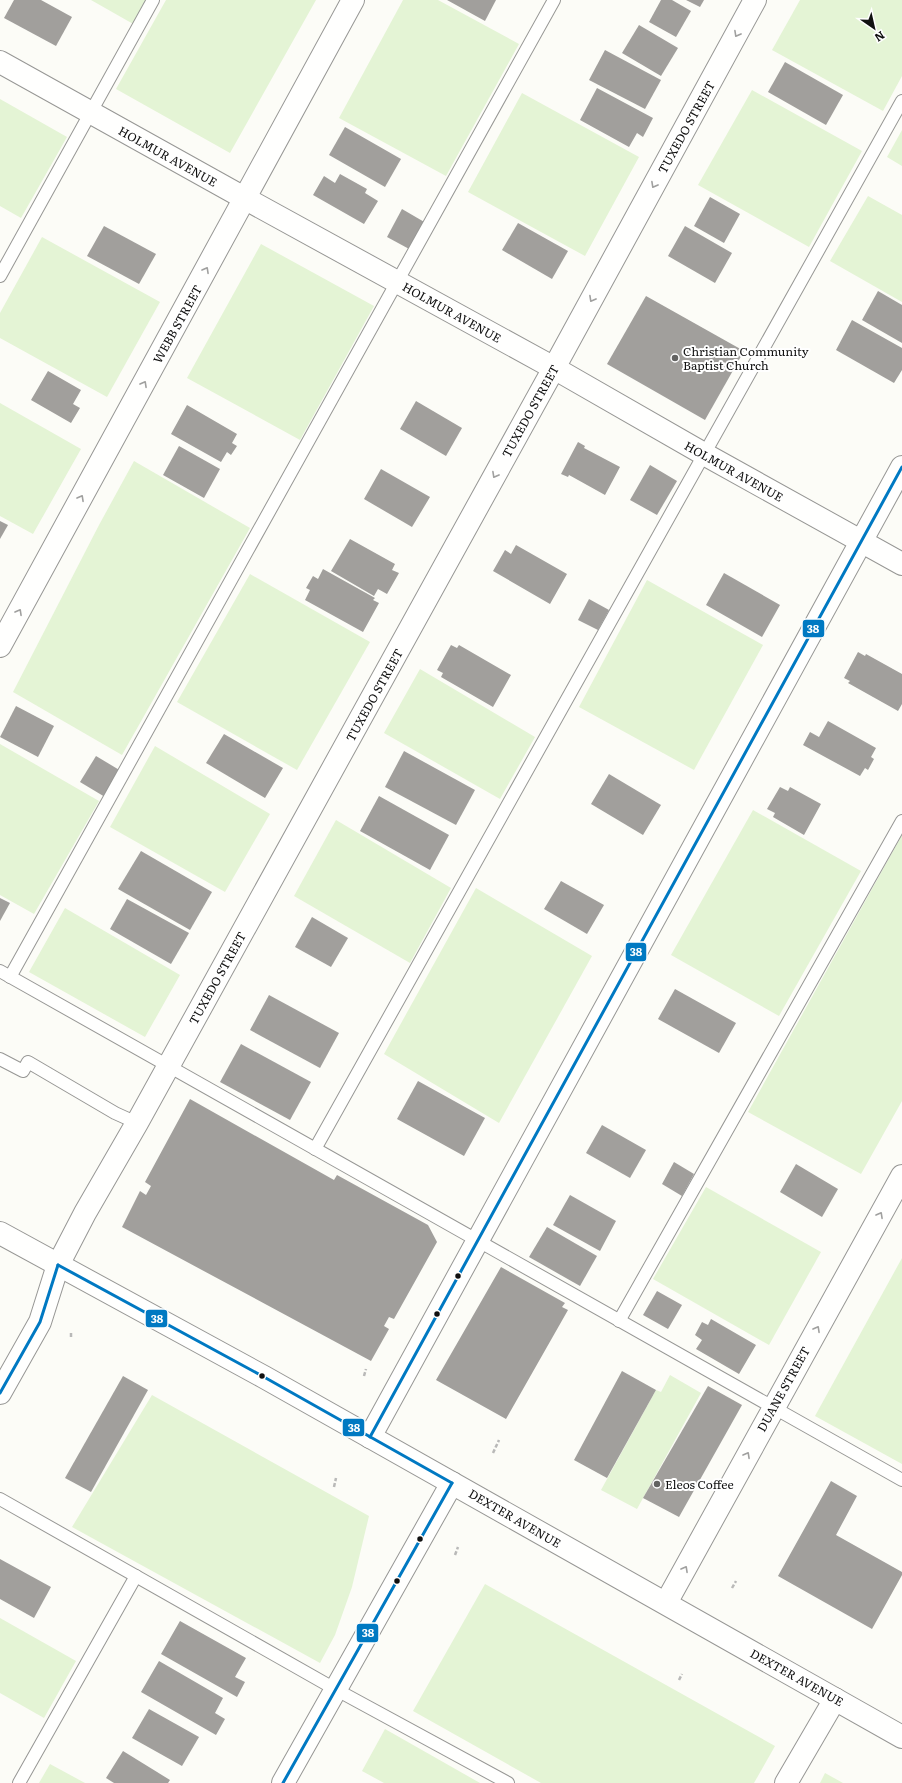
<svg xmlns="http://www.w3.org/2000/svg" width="902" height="1783" font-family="Literata,serif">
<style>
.green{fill:#e4f4d5}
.building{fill:#a19f9c}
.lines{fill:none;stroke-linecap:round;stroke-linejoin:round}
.service-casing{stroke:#979795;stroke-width:14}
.minor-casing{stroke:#979795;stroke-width:24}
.tertiary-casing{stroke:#979795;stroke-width:24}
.path{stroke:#b9b9b8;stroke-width:2.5;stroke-dasharray:4 2;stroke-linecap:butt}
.service{stroke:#fffffe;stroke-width:12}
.minor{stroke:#fffffe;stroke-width:22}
.tertiary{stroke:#fffffe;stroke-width:22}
.bus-1-casing{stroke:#fff;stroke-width:6}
.bus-1{stroke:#0079c2;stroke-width:3}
.oneway{stroke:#a0a09f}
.poi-dot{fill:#636362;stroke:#fff;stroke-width:1.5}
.bus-dot{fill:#111;stroke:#fff;stroke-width:1.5}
.labels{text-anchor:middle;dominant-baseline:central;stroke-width:4;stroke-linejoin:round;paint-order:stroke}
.street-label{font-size:12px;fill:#111;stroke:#fff}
.poi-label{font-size:12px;fill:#111;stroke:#fff;text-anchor:start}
.line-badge{stroke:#fff;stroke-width:1.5}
.badge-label{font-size:11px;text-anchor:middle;font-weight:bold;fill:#fff}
</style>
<rect width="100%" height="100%" fill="#fcfcf7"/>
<!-- green -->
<g class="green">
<path d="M91 0H149L135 25Z"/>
<path d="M166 0H316L230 153 116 89Z"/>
<path d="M403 0H438L519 44 446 176 339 118Z"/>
<path d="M800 0H902V76L883 111 772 50Z"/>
<path d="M752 90 862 151 809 247 698 185Z"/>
<path d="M522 93 639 157 585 256 468 192Z"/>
<path d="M0 99 67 137 21 218 0 206Z"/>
<path d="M902 130V166L887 157Z"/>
<path d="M868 196 902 215V302L830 261Z"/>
<path d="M42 237 160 302 107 397 0 338V313Z"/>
<path d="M261 244 374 306 300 440 187 378Z"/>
<path d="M0 403 81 449 33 534 0 516Z"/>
<path d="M134 461 250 528 122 755 13 692 99 525Z"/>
<path d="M250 574 370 642 297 770 177 702Z"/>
<path d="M647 580 763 645 694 770 579 707Z"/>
<path d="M420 669 535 737 500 799 384 733Z"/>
<path d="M0 744 99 801 34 914 0 895Z"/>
<path d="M155 746 270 814 225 892 110 827Z"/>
<path d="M753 810 861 871 779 1016 671 955Z"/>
<path d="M336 820 451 888 410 963 294 896Z"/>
<path d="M902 835V1101L861 1174 748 1112Z"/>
<path d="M476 888 592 956 499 1123 384 1054Z"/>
<path d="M65 908 180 975 145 1037 29 972Z"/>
<path d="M706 1187 821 1252 769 1345 653 1279Z"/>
<path d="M902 1258V1464L815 1416Z"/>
<path d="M670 1375 701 1393 637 1509 601 1490 656 1390 661 1392Z"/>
<path d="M152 1395 369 1516 352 1587 335 1635 320 1663 72 1527Z"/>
<path d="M485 1584 775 1746 754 1783H541L413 1711Z"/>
<path d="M0 1618 76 1661 44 1718 0 1693Z"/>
<path d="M385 1729 480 1783H384L362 1771Z"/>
<path d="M50 1764 85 1783H39Z"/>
<path d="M825 1773 843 1783H820Z"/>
</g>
<!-- building -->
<g class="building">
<path d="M14 0H41L72 17 56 46 4 18Z"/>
<path d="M447 0H496L485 21Z"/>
<path d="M661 0H672L691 11 676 37 649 22Z"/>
<path d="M686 0H704L700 7Z"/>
<path d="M639 25 678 48 661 76 622 53Z"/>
<path d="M605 50 661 80 645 109 589 80Z"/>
<path d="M785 62 843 95 826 125 768 92Z"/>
<path d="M597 88 653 118 643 137 637 133 629 147 580 120Z"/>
<path d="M345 127 401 159 385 187 329 155Z"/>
<path d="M340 174 367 189 365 193 378 201 364 224 313 195 324 176 335 183Z"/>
<path d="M710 197 740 214 724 243 694 226Z"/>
<path d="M402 209 426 223 411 250 387 237Z"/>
<path d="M518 223 568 251 552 279 502 250Z"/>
<path d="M104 226 156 254 139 284 87 256Z"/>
<path d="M685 226 732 253 715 283 668 256Z"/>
<path d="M878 291 902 305V343L862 320Z"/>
<path d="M646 296 744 351 705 420 607 364Z"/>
<path d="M852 320 902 348V370L894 383 836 350Z"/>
<path d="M48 371 81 390 73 404 80 408 71 423 31 400Z"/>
<path d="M416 401 462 428 446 456 400 429Z"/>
<path d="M187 405 237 434 232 443 237 446 231 455 227 452 221 462 171 434Z"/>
<path d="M578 442 585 446 584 448 620 467 605 495 569 475 568 477 561 474Z"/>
<path d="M179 446 220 469 204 498 163 475Z"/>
<path d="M650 465 677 481 657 515 630 500Z"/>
<path d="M381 469 430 497 412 527 364 499Z"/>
<path d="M0 521 8 525 0 539Z"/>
<path d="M350 539 395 564 392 570 399 573 387 594 378 589 374 596 331 571Z"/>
<path d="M516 545 567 574 550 604 493 571 505 550 511 554Z"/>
<path d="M323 569 375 598 373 600 379 603 363 632 305 600 310 590 306 588 313 576 318 579Z"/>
<path d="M724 573 780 605 762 637 706 605Z"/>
<path d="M589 599 609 610 598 630 578 620Z"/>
<path d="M451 645 457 648 459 645 511 675 493 707 441 677 443 673 437 670Z"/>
<path d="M858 652 865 656 866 654 902 674V704L898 711 848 683 850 681 844 678Z"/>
<path d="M16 706 54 726 38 757 0 737Z"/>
<path d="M828 721 876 748 871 757 874 759 868 770 865 768 860 776 803 745 810 732 819 737Z"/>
<path d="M224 734 283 768 265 798 206 763Z"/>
<path d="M404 751 475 790 456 825 385 787Z"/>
<path d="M96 756 121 771 105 797 80 782Z"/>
<path d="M609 774 661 805 643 835 591 804Z"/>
<path d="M780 787 788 791 790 787 821 804 804 835 773 817 775 813 767 809Z"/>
<path d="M379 796 449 835 430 870 360 831Z"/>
<path d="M141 851 212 892 190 930 118 889Z"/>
<path d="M561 881 604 905 587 934 544 909Z"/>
<path d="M0 898 10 903 0 921Z"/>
<path d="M127 899 189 933 171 964 110 929Z"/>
<path d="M312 917 348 938 331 967 295 947Z"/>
<path d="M675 989 736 1023 719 1053 658 1019Z"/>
<path d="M269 995 339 1033 320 1068 250 1030Z"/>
<path d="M241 1044 311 1082 290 1120 220 1082Z"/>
<path d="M418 1081 485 1118 464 1156 397 1119Z"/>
<path d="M190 1099 334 1180 337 1175 428 1225 437 1242 394 1319 389 1317 384 1326 389 1329 371 1361 122 1227 140 1191 146 1195 151 1186 145 1182Z"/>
<path d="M602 1125 646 1150 630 1178 586 1153Z"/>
<path d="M674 1162 694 1174 682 1196 662 1184Z"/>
<path d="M796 1164 838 1189 822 1217 780 1192Z"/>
<path d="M570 1195 616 1221 600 1251 553 1225Z"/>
<path d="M547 1227 597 1256 580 1286 529 1257Z"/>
<path d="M501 1267 565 1303 562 1307 568 1310 506 1419 436 1380Z"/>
<path d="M657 1291 682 1305 668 1329 643 1315Z"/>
<path d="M711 1319 756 1345 739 1374 696 1349 702 1340 695 1335 702 1322 708 1325Z"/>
<path d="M622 1371 656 1390 607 1478 574 1460Z"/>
<path d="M123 1376 148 1390 91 1492 65 1478Z"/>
<path d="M708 1386 742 1405 679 1517 643 1498Z"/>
<path d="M831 1481 857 1496 836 1535 902 1572V1575L872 1629 778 1576Z"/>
<path d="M0 1559 51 1587 34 1618 0 1599Z"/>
<path d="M180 1621 246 1658 235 1677 245 1682 237 1697 161 1654Z"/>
<path d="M159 1661 223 1698 215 1713 225 1719 216 1735 141 1692Z"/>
<path d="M149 1709 199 1737 182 1766 132 1738Z"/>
<path d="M123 1751 170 1780 168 1783H114L106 1778Z"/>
</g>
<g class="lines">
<defs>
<g id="service">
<path d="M0 276 153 0"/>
<path d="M0 971 902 1480"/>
<path d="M10 977 554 0"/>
<path d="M0 1059 23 1071 28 1062 115 1113 137 1123"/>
<path d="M315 1149 902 101"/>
<path d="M619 1321 902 821"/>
<path d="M0 1499 335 1689 508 1783"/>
<path d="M19 1783 136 1576"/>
</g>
<g id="minor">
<path d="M0 62 246 199 554 368 704 454 902 564"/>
<path d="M0 646 353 0"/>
<path d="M0 1393 40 1322 58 1265 85 1213 137 1123 554 368 755 0"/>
<path d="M370 1437 902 467"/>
<path d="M666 1603 902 1176"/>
<path d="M283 1783 452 1483"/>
<path d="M786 1783 835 1699"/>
</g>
<path id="tertiary" d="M0 1233 264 1377 902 1737"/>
</defs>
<!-- service casing -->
<use href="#service" class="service-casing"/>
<!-- minor casing -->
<use href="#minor" class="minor-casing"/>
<!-- tertiary casing -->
<use href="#tertiary" class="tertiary-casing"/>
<!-- path -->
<g class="path">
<path d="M71 1337V1332"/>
<path d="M364 1376 366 1369"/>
<path d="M493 1453 499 1440"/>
<path d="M334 1487 336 1478"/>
<path d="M455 1555 458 1547"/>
<path d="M732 1588 736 1581"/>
<path d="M679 1680 682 1674"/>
</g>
<!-- service -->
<use href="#service" class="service"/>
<!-- minor -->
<use href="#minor" class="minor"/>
<!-- tertiary -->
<use href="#tertiary" class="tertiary"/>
<defs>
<g id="bus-1">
<path d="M58 1265 264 1377 452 1483"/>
<path d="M0 1393 40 1322 58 1265"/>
<path d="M370 1437 902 467"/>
<path d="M283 1783 452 1483"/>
</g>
</defs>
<!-- bus-1 casing -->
<use href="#bus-1" class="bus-1-casing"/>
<!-- bus-1 -->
<use href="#bus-1" class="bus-1"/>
</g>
<!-- one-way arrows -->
<defs><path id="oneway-chevron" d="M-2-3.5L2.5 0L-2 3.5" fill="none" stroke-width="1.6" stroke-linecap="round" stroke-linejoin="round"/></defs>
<g class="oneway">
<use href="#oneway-chevron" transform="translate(737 34) rotate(119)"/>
<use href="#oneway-chevron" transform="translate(654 185) rotate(119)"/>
<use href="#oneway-chevron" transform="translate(206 270) rotate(-61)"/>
<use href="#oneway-chevron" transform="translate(592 299) rotate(119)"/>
<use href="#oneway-chevron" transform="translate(144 384) rotate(-61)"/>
<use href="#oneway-chevron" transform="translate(495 475) rotate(119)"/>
<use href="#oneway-chevron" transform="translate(81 498) rotate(-61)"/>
<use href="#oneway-chevron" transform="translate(19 612) rotate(-61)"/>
<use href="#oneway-chevron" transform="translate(880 1215) rotate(-61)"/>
<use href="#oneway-chevron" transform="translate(817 1329) rotate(-61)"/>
<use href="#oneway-chevron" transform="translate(747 1455) rotate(-61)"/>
<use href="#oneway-chevron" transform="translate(685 1569) rotate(-61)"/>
</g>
<!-- markers -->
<g class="poi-dot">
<circle cx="675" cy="358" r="4"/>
<circle cx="657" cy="1484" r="4"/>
</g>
<g class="bus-dot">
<circle cx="458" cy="1276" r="3.5"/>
<circle cx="437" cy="1314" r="3.5"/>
<circle cx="262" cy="1376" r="3.5"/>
<circle cx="420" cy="1539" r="3.5"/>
<circle cx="397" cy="1581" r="3.5"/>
</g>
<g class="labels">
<!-- street labels -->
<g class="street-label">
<text transform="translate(686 127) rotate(-61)">TUXEDO STREET</text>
<text transform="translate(168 156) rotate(29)">HOLMUR AVENUE</text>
<text transform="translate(452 312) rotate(29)">HOLMUR AVENUE</text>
<text transform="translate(177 324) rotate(-61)">WEBB STREET</text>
<text transform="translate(530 411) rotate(-61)">TUXEDO STREET</text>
<text transform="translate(734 471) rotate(29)">HOLMUR AVENUE</text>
<text transform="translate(374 695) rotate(-61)">TUXEDO STREET</text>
<text transform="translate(217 978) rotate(-61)">TUXEDO STREET</text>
<text transform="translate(783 1389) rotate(-61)">DUANE STREET</text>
<text transform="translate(515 1518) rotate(30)">DEXTER AVENUE</text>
<text transform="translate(797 1677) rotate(29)">DEXTER AVENUE</text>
</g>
<!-- poi labels -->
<g class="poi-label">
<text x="683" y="351">Christian Community<tspan x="683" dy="14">Baptist Church</tspan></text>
<text x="665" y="1484">Eleos Coffee</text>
</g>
</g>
<g class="line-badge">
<rect x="802" y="619" width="23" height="19" rx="4" fill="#0079c2"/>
<rect x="625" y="942" width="22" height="20" rx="4" fill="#0079c2"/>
<rect x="145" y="1309" width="23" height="19" rx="4" fill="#0079c2"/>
<rect x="342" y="1418" width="23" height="19" rx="4" fill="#0079c2"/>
<rect x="356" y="1623" width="23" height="20" rx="4" fill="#0079c2"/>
</g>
<g class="badge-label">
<text x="813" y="633">38</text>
<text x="636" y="956">38</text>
<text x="157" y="1323">38</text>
<text x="354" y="1432">38</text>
<text x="368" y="1637">38</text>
</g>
<!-- north arrow -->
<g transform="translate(874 28) rotate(146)" stroke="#ffffff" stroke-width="3" paint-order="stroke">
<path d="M0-3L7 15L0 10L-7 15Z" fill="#111111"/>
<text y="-6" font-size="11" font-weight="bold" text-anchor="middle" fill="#111111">N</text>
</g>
</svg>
